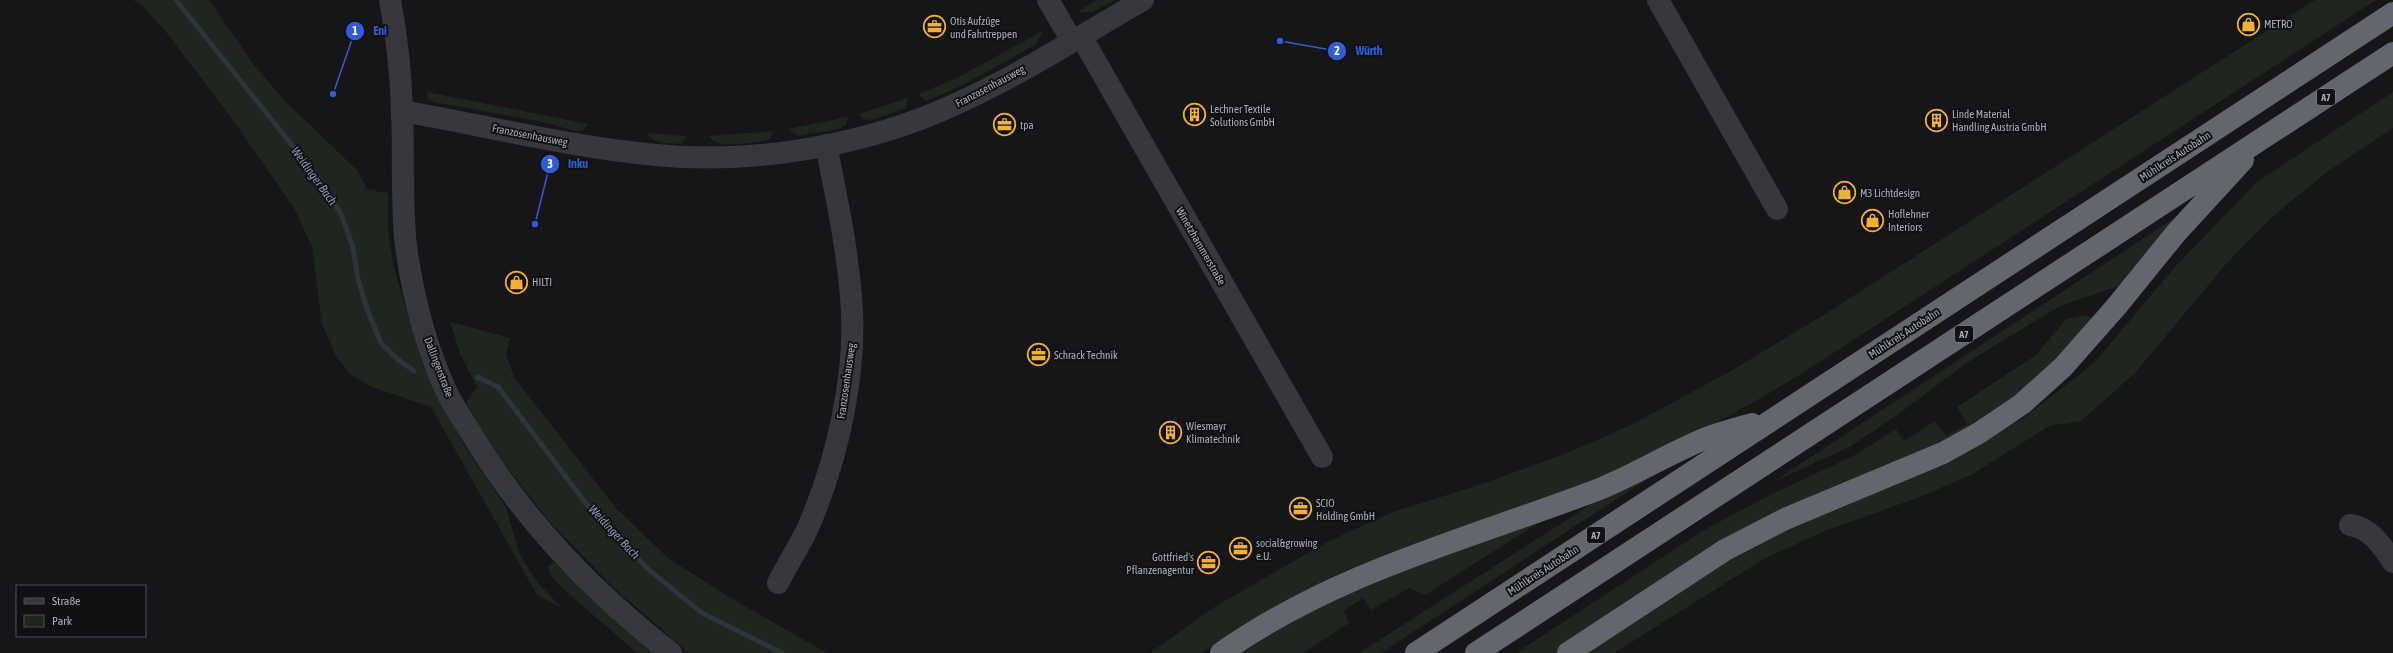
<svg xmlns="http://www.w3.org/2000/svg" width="2393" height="653" font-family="'Asap Condensed',sans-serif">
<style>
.green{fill:#1e261f}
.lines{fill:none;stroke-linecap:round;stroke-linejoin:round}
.stream{stroke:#2c353c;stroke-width:5}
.minor{stroke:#37383d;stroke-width:22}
.highway{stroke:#63666e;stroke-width:22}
.labels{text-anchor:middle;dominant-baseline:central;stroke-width:4;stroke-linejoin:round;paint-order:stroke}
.shield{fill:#111113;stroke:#7b7e86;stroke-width:1}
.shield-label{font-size:10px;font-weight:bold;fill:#a8adb8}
.poi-label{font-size:11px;fill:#a8adb8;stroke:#111113;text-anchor:start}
.street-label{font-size:11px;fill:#a8adb8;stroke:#111113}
.water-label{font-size:12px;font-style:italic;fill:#7f9bb3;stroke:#111113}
.leader{fill:none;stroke:#325cd3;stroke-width:1.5}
.callout-dot{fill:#325cd3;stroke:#111113;stroke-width:1.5}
.mark-label{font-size:12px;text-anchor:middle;font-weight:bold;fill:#fff}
.callout-label{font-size:12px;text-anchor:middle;font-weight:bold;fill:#325cd3;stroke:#111113;stroke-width:4;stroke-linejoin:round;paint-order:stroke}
</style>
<rect width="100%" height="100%" fill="#161618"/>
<!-- green -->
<g class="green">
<path d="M133 0H209L254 65 287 103 356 169 368 190 388 193V231L394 268 423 366 465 447 506 507 519 553 538 583 562 608 537 595 431 407 369 386 348 372 335 354 322 324 312 247 294 208 230 116 166 32 142 5Z"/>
<path d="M1097 0H1115L1093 12H1077Z"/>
<path d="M2315 0H2376L1801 374 1749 405 1693 435 1622 468 1564 492 1418 542 1349 569 1296 595 1201 653H1150L1216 606 1329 541 1393 512 1482 484 1567 453 1631 425 1731 371 1833 309Z"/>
<path d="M1044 30 1036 44 1030 48 961 86 926 101 918 94 957 78Z"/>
<path d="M427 92 588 124 584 130 575 131 547 123 434 102 428 99Z"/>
<path d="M2393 92V128L2327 172 2272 217 2226 264 2135 373 2081 421 2049 426 1971 475 1917 498 1822 532 1764 559 1614 653H1584L1756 543 1972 448 2025 417 2095 362 2173 269 2257 182Z"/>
<path d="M908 98 906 108 874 119 864 120 859 114Z"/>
<path d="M848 117 846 125 839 129 798 136 788 129Z"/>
<path d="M773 131 770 139 765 141C749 142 719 151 708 136Z"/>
<path d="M646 133 686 136 681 144C668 143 654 144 646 133Z"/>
<path d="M2182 213 2122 285 2060 306 1968 362 1900 413 1851 446 1771 483Z"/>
<path d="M2086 315 2097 319 2038 381 1955 438 1661 582 1555 653H1516L1704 530 1770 495 1855 455 1896 429 1904 441 1935 421 1946 436 1967 424 1957 407 2036 355 2066 319Z"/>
<path d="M450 322 510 338 506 354 514 377 616 508 668 558 734 600 827 653H689L614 588 550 522 500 458 466 403 477 387 461 356Z"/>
<path d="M1652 476 1381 653H1359L1604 496Z"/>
<path d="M1551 515 1425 595 1409 588 1371 610 1363 598 1344 611 1349 623 1303 653H1233L1352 587Z"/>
<path d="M554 562 653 653H637L561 587 551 576 548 567Z"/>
</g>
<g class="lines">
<!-- stream -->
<g class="stream">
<path d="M176 0 320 180 342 216 353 248 358 279 367 309 381 343 396 358 414 371"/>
<path d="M477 377 498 387 588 506 649 570 702 613 782 653"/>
</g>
<!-- minor -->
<g class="minor">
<path d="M390 0C397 37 401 74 402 112 404 156 401 202 406 246 413 297 427 351 449 397 456 410 465 423 473 436 523 519 594 593 671 653"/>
<path d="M1048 0 1072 41"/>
<path d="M1658 0 1777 209"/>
<path d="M1081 36 1322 457"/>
<path d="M402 111C487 126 571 147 656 155 754 165 869 145 958 103 1022 74 1082 35 1143 0"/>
<path d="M2350 525C2371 528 2382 546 2393 562"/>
<path d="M778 583C787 565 798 548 807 530 837 462 858 371 851 297 847 246 836 195 826 145"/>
</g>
<!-- highway -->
<g class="highway">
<path d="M1221 653C1338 571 1465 540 1597 490 1635 475 1671 452 1709 437 1723 432 1738 428 1752 424"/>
<path d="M1416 653 2393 13"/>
<path d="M1476 653 2393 53"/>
<path d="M1568 653 1725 550 1785 519 1943 453 1979 433 2022 404 2063 367 2116 307 2176 233 2243 160"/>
</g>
</g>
<!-- icons -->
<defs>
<symbol id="shop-ring" viewBox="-11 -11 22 22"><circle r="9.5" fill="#111113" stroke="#f2b134" stroke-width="1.5"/><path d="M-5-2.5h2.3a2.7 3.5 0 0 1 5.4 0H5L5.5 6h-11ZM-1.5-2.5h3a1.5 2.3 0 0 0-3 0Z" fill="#f2b134"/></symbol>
<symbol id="office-ring" viewBox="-11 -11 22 22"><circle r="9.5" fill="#111113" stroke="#f2b134" stroke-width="1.5"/><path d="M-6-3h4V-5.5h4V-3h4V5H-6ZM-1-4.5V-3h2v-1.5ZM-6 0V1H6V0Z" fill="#f2b134"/></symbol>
<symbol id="building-ring" viewBox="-11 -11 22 22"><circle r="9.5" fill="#111113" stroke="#f2b134" stroke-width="1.5"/><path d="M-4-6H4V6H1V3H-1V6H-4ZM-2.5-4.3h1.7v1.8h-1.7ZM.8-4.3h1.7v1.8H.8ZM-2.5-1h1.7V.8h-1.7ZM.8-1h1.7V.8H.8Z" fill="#f2b134"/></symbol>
</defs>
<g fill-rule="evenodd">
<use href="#shop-ring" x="2236" y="12" width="25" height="25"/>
<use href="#office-ring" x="922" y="14" width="25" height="25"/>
<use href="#building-ring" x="1182" y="102" width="25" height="25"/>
<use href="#building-ring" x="1924" y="108" width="25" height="25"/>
<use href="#office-ring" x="992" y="112" width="25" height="25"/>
<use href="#shop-ring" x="1832" y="180" width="25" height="25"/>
<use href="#shop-ring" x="1860" y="208" width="25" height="25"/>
<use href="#shop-ring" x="504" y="270" width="25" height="25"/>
<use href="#office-ring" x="1026" y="342" width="25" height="25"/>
<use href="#building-ring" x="1158" y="420" width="25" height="25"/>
<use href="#office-ring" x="1288" y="496" width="25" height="25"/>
<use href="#office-ring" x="1228" y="536" width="25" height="25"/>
<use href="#office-ring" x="1196" y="550" width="25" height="25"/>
</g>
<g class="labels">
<!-- shield labels -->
<g class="shield">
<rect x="2317" y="89" width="18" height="16" rx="3"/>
<rect x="1955" y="326" width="18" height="16" rx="3"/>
<rect x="1587" y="527" width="18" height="16" rx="3"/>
</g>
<g class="shield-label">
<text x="2326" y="97">A7</text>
<text x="1964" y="334">A7</text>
<text x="1596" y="535">A7</text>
</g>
<!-- poi labels -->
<g class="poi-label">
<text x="950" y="21">Otis Aufzüge<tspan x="950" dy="13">und Fahrtreppen</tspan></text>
<text x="2264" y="24">METRO</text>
<text x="1210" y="109">Lechner Textile<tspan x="1210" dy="13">Solutions GmbH</tspan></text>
<text x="1952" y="114">Linde Material<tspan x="1952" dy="13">Handling Austria GmbH</tspan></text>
<text x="1020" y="125">tpa</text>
<text x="1860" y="193">M3 Lichtdesign</text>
<text x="1888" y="214">Hoflehner<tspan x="1888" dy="13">Interiors</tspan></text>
<text x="532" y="282">HILTI</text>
<text x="1054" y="355">Schrack Technik</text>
<text x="1186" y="426">Wiesmayr<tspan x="1186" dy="13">Klimatechnik</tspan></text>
<text x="1316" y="503">SCIO<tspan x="1316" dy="13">Holding GmbH</tspan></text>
<text x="1256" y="543">social&amp;growing<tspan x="1256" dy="13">e.U.</tspan></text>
<text x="1194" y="557" text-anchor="end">Gottfried's<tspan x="1194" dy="13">Pflanzenagentur</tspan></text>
</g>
<!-- street labels -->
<g class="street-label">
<text transform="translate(990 86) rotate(-28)">Franzosenhausweg</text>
<text transform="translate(530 135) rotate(11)">Franzosenhausweg</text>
<text transform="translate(2175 156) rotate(-33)">Mühlkreis Autobahn</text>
<text transform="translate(1201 246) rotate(60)">Winetzhammerstraße</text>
<text transform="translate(1904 333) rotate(-33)">Mühlkreis Autobahn</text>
<text transform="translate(439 367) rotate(69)">Dallingerstraße</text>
<text transform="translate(846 381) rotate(-82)">Franzosenhausweg</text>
<text transform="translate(1543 570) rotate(-33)">Mühlkreis Autobahn</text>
</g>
<!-- water labels -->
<g class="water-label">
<text transform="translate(314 176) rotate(54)">Weidinger Bach</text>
<text transform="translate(614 532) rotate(47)">Weidinger Bach</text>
</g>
</g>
<!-- callouts -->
<path class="leader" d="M333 94L355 31M1280 41L1337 51M535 224L550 164"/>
<g class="callout-dot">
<circle cx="333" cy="94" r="4"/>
<circle cx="1280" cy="41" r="4"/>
<circle cx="535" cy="224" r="4"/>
<circle cx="355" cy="31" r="10"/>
<circle cx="1337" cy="51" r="10"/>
<circle cx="550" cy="164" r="10"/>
</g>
<g class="mark-label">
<text x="355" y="35">1</text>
<text x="1337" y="55">2</text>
<text x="550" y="168">3</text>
</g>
<g class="callout-label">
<text x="380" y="35">Eni</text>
<text x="1369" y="55">Würth</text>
<text x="578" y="168">Inku</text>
</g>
<!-- legend -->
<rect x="16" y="585" width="130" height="52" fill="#111113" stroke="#4d4f55"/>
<rect x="24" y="598" width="20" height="6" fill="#37383d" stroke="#4d4f55"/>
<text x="52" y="605" font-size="12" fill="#a8adb8">Straße</text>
<rect x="24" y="615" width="20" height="12" fill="#1e261f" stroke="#4d4f55"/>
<text x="52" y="625" font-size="12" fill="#a8adb8">Park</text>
</svg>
